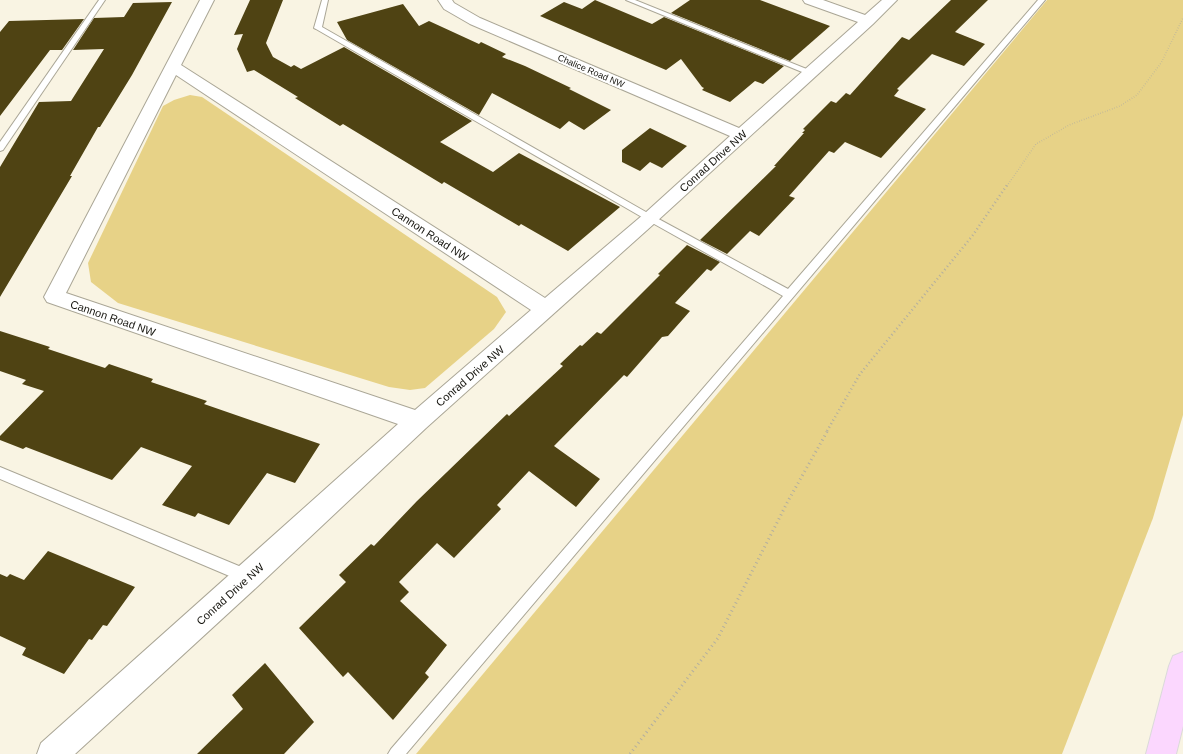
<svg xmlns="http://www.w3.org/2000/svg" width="1183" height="754" font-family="Arial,sans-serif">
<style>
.green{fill:#e7d287}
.building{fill:#4f4313}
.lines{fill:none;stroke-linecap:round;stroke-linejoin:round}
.service-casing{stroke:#aaa696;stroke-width:2}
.minor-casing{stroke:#aaa696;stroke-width:2}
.primary-casing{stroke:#dadad9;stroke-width:2}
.path-far2{stroke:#b2aea0;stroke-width:1.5;stroke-dasharray:0.5 2;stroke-linecap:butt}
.path-far1{stroke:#b2aea0;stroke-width:2.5;stroke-dasharray:1 3;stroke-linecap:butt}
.path{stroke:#b2aea0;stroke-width:3;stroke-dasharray:1 3.5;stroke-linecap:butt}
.service{fill:#fff;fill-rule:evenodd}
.minor{fill:#fff;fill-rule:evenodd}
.primary{fill:#fbd7fe;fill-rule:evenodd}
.labels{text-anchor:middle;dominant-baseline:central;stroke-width:4;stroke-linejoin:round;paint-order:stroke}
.far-street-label{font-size:9px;fill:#16150f;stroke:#fff}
.street-label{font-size:11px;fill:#16150f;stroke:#fff}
</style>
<rect width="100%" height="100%" fill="#f9f4e3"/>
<!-- green -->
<g class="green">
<path d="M1047 0H1183V415L1153 518 1062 754H416Z"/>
<path d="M190 95 202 97 497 297 506 312 494 329 425 388 410 390 389 387 118 303 91 282 88 263 163 106 174 100Z"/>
</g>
<!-- building -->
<g class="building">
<path d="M250 0H283L266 43 273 57 291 67 294 65 301 69 344 47 472 121 440 142 493 172 519 153 620 207 568 251 521 224 519 226 444 182 442 184 343 124 340 126 295 98 298 97 254 70 247 72 237 49 243 34 234 35Z"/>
<path d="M595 0 652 24 664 17 784 66 763 84 755 81 730 102 702 90 704 88 702 87 681 59 666 70 540 16 564 2 582 9Z"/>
<path d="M690 0H760L830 26 790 61 671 13Z"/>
<path d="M951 0H988L955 32 985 44 964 66 932 54 897 89 899 90 894 96 926 109 881 158 845 142 834 153 829 151 789 196 795 198 759 236 750 231 727 254 700 240 776 166H774L804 133H802L805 130 803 129 831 101 836 103 846 93 850 95 902 37 909 40Z"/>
<path d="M172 2 132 75 100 127H98L70 176H72L0 297V167L39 102 71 101 104 49 73 50 94 18 124 17 133 3Z"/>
<path d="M403 4 419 26 429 21 479 44 481 42 506 54 502 57 525 66 571 88 569 89 611 110 584 130 569 121 560 129 492 93 479 115 347 40 337 22Z"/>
<path d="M84 19 62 50H50L0 116V32L9 21Z"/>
<path d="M650 128 687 146 662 168 650 162 640 171 622 162V150Z"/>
<path d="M687 245 720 262 711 271 707 269 675 303 690 311 668 336 662 337 627 377 624 375 554 446 600 479 576 507 529 471 497 505 501 509 454 558 437 543 399 582 409 592 400 601 447 645 425 673 429 677 393 720 348 672 343 677 299 628 346 582 339 575 371 544 374 546 417 501 507 414 509 416 563 366 560 364 580 345 582 346 597 332 601 334 660 275 658 274Z"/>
<path d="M0 331 50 347 48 349 105 368 109 364 153 379 151 382 207 401 204 404 320 444 295 483 267 473 229 525 198 513 195 517 162 505 192 466 141 447 112 480 26 447 23 449 0 440V436L44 391 22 384 26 380 0 371Z"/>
<path d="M48 551 135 587 107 626 103 625 92 640 89 639 64 674 22 655 26 648 0 636V574L7 577 10 574 24 580Z"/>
<path d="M265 663 314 722 284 754H197L243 709 232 695Z"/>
</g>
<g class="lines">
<defs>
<g id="service">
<path d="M99 0H105L3 150 0 151V142Z"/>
<path d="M322 0H328L322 27 653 216 788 289 1038 0H1045L406 754H388L391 749 783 296 647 220 316 29 314 28Z"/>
<path d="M626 0H635L814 72 810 74H807Z"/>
<path d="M0 467 251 571 253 576 251 581 246 583 0 479Z"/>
</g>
<path id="minor" d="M200 0H214L181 65 545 298 644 214 730 136 470 24 444 9 438 0H452L454 3 480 18 739 128 858 22 805 3 803 0H823L865 15 882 0H897L873 24 656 222 426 428 258 586 75 754H37L41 743 398 424 47 302 44 297ZM176 75 531 310 415 410 66 293Z"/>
<path id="primary" d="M1183 652V726L1176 754H1146L1169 666 1173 656Z"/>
</defs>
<!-- service casing -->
<use href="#service" class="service-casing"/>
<!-- minor casing -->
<use href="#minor" class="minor-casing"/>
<!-- primary casing -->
<use href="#primary" class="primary-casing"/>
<!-- path-far2 -->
<path class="path-far2" d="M1007 186 1036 144 1069 125 1120 106 1137 95 1161 63 1183 18"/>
<!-- path-far1 -->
<path class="path-far1" d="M827 431 860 374 973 235 1007 185"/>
<!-- path -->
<path class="path" d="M630 754 718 638 788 501 828 430"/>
<!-- service -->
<use href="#service" class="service"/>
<!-- minor -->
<use href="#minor" class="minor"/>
<!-- primary -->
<use href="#primary" class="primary"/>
</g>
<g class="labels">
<!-- far-street labels -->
<g class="far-street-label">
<text transform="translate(591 71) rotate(23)">Chalice Road NW</text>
</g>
<!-- street labels -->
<g class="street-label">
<text transform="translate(713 161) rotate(-42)">Conrad Drive NW</text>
<text transform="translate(430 234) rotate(33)">Cannon Road NW</text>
<text transform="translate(113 318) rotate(19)">Cannon Road NW</text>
<text transform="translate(470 376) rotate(-41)">Conrad Drive NW</text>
<text transform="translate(230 594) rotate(-42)">Conrad Drive NW</text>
</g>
</g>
</svg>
